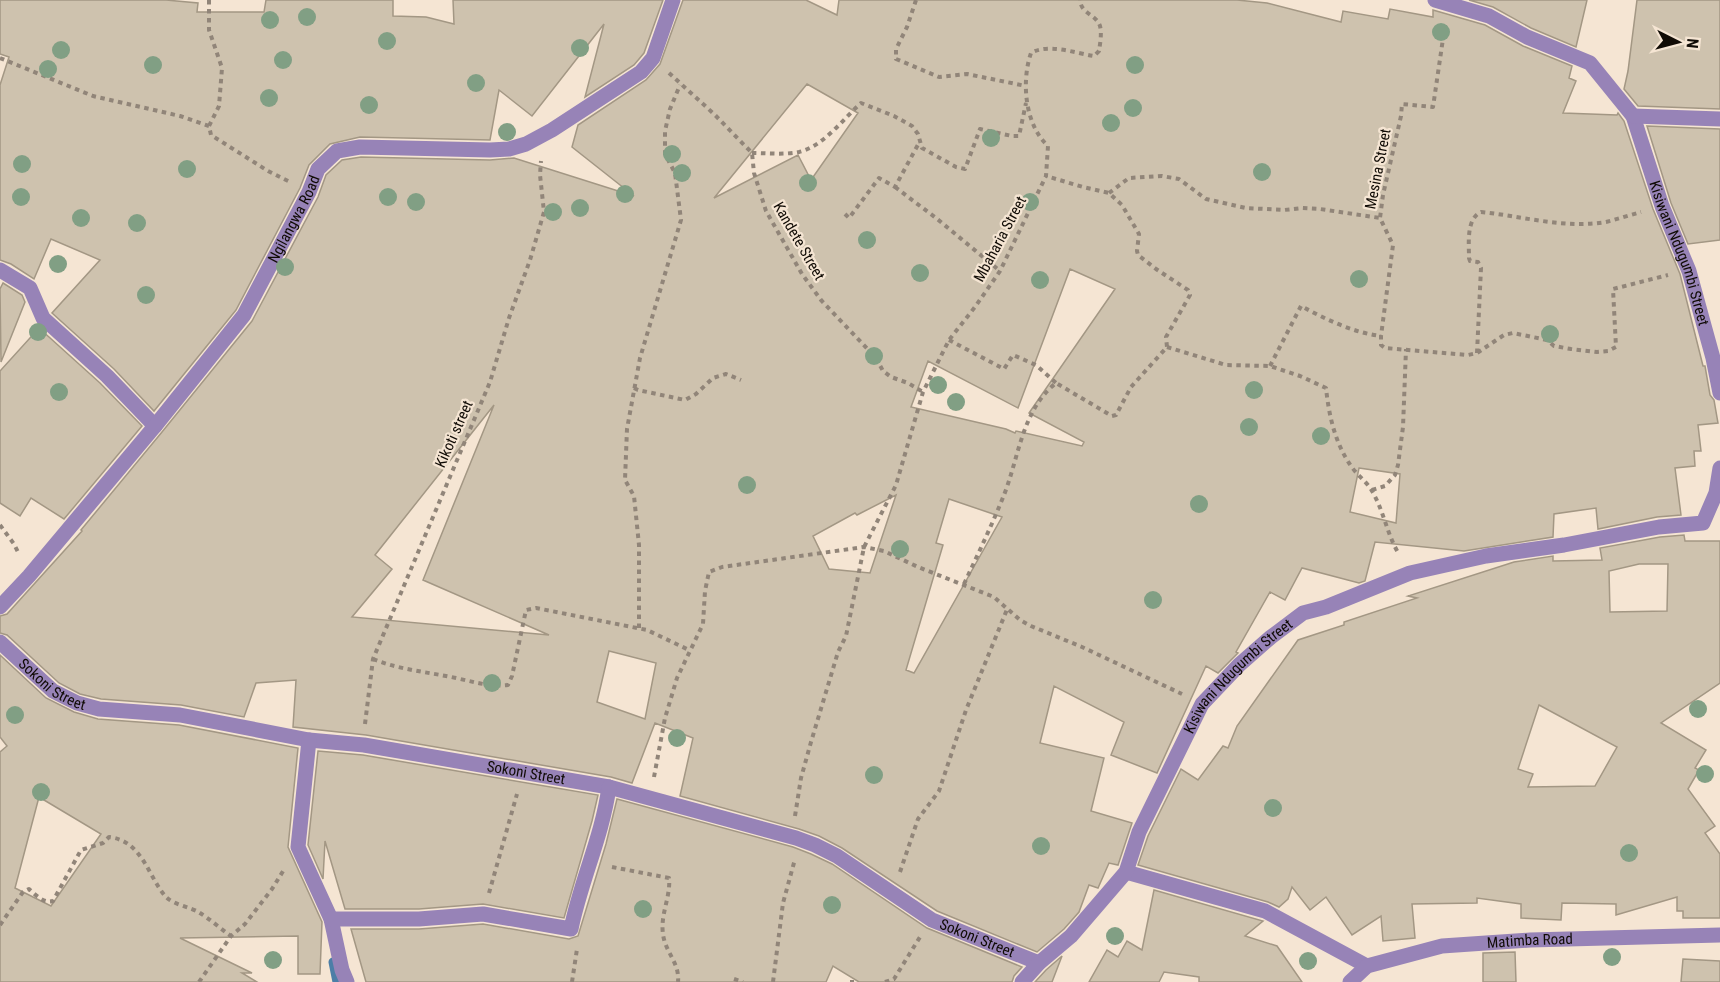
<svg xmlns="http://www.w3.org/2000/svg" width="1720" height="982" font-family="'Roboto Condensed',sans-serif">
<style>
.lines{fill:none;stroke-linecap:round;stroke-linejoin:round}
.stream{stroke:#4c7ea7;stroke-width:9}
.building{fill:#cec2ae;stroke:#a39784;stroke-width:1.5;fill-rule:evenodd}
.path{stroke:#918579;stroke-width:4;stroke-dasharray:4.5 4.5;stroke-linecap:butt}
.minor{stroke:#9783b7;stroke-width:15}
.tree{fill:#819f84}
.labels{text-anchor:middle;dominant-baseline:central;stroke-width:4.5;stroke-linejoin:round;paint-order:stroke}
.street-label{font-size:15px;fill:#100b05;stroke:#f5e5d3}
</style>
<rect width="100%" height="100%" fill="#f5e5d3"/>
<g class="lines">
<!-- stream -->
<path class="stream" d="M333 962 337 982"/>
</g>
<!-- building -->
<g class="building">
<path d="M0 0H166L198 3 197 12H264L266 0H393V16L426 17 454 24 453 0H663L644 53 634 65 585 97 604 24 532 116 499 90 490 140 360 137 330 144 309 165 300 188 236 310 154 411 114 369 52 313 100 260 51 239 34 279 11 264 0 260V85L9 57 0 54Z"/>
<path d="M683 0H806L837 15 839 0H1237L1267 3 1341 22 1343 11 1388 19 1390 9 1433 17V10L1485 25 1523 46 1572 66 1569 78 1576 81 1563 113 1617 115 1618 113 1624 121 1653 209 1680 274 1703 366H1705L1710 395 1714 400 1718 423 1698 425 1701 451H1694L1695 466 1675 468 1681 515 1657 517 1598 529 1596 508 1554 514 1553 537 1464 551 1375 542 1365 581 1359 583 1302 568 1285 600 1270 592 1236 652 1238 653 1218 673 1206 666 1157 773 1111 755 1124 722 1054 686 1040 743 1104 758 1091 811 1132 823 1118 865 1109 863 1098 888 1089 885 1079 912 1064 929 1037 952 937 911 842 848 819 836 799 829 680 796 693 738 655 723 632 783 611 777 366 735 293 727 296 680 256 683 244 717 181 705 101 699 80 694 59 683 7 635 0 633V616L7 614 82 531 81 530 162 432 252 321 318 197 326 175 342 160 361 157 490 160 514 158 634 196 572 147 578 125 646 80 660 64ZM807 84 858 113 811 180 798 155 714 198ZM1070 269 1115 289 1029 413 1084 442 1082 446 1016 431 1015 433 1006 429 911 407 928 361 1018 408ZM494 405 423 580 549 635 352 617 392 569 375 555ZM1359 468 1400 474 1396 523 1350 512ZM896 495 870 573 829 569 813 536 855 513 857 515ZM949 499 1002 517 914 673 906 670 943 545 936 543ZM609 651 656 663 645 719 597 702Z"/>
<path d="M1469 0H1587L1576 47 1531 28 1493 7Z"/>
<path d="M1637 0H1720V109L1638 106 1624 89 1628 71Z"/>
<path d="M1647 126 1720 129V240L1688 244 1671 203Z"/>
<path d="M3 283 22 295 25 302 1 362 0 289Z"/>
<path d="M39 328 100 383 142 426 64 519 31 498 20 516 0 503V371Z"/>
<path d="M1684 535 1685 541H1720V683L1661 723 1706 750 1695 768 1699 770 1688 789 1715 826 1705 833 1720 854V918H1683V911H1677V897L1616 915V904L1562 903 1561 920 1521 918V904L1477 898V903L1412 904 1415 938 1383 941 1381 916 1352 935 1326 897 1310 910 1292 887 1288 899 1279 907 1268 902 1138 865 1148 836 1181 769 1198 780 1223 746 1228 748 1237 726 1298 640 1344 625V622L1417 598 1408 596 1514 562 1553 556V561L1602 560 1600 548 1660 537ZM1639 564H1668L1667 611 1610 612 1609 571ZM1539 705 1617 747 1595 786 1528 787 1533 774 1518 769Z"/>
<path d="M0 655 46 698 74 712 98 719 179 725 298 748 288 847 322 922 320 974H298V936L180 938 252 973H242L257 982H0V752L7 746 0 737ZM39 797 101 834 51 906 15 888Z"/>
<path d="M318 751 363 755 598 795 592 821 564 918 483 904 419 909H345L325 841 323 879 308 845Z"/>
<path d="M617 799 793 847 811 854 832 864 927 928 1022 967 1014 976 1012 982H859L833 966 826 982H366L351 929H419L483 924 569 939 578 936 606 844Z"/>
<path d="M1154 890 1263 921 1245 936 1277 946 1302 982H1199V977L1164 972 1159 982H1089L1107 950 1118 957 1127 941 1142 950Z"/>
<path d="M1515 952 1516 982H1483V953Z"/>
<path d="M1062 956 1052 982H1035L1046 970Z"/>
<path d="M1683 959 1720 961V982H1681Z"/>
</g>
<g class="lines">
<!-- path -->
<g class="path">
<path d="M209 0V30L222 68 219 106 209 126"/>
<path d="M916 0 907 27 896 49V59L939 77 967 74 1026 86"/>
<path d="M1445 25 1433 107 1402 104 1401 116 1383 195 1380 218 1393 245 1381 336V345L1385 348 1468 355 1477 353 1504 335 1513 333 1547 340 1554 346 1571 349 1597 352 1608 351 1616 347 1613 289 1668 275"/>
<path d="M0 58 93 96 180 116 209 126 211 135 268 171 290 182"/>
<path d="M669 73 714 114 752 153 754 173 766 211 802 274 821 300 876 358 883 371 891 377 908 383 923 392"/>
<path d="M752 153C766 153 784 155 799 152 824 146 843 119 861 103L894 116 912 126 918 134 922 148 956 167 965 169 980 129 1012 136H1019L1026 103"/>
<path d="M895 187 936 218 1000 271"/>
<path d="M1109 193 1129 178 1162 176 1179 179 1206 199 1246 208 1284 210 1302 208 1320 209 1380 218"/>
<path d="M845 214 849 218 879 178 895 187 920 141"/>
<path d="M949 340 1004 369 1013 355 1036 365 1056 383"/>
<path d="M1167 347 1226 365 1270 366 1300 376 1326 388C1329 416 1335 443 1351 466 1357 475 1367 482 1372 491 1384 511 1387 535 1399 554"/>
<path d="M1477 353 1481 268 1478 262 1470 261 1469 258C1469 243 1466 219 1481 212 1522 216 1564 229 1606 222 1618 219 1630 215 1641 212"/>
<path d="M1270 366 1301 306C1325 319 1354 333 1381 336"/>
<path d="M634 388 638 390 685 400 696 394 713 378 726 374 741 380"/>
<path d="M1372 490 1385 486 1395 475 1398 465 1403 427 1406 349"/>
<path d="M0 525 14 544 19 554"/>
<path d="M964 584C978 554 992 525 1004 495 1019 457 1022 410 1056 383L1112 416 1116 415 1131 387 1167 347 1166 337 1190 295 1188 290 1156 269 1138 255 1137 251 1139 234 1122 205 1109 193 1083 187 1046 176"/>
<path d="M639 628V545L634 496 625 480 627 429 640 358 681 220 675 173 665 154V131L670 109 680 85"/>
<path d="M373 659C400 670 428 672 456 678 474 682 490 687 508 685L512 676 526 610 536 608 647 630 689 650"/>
<path d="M365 724 373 659 490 382 509 318 530 260 544 212 540 175 541 161"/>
<path d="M654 777 665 718 677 678 703 624 705 591 709 572 722 567 864 547 884 551 918 567 994 597 1020 620 1031 626 1082 647 1182 694"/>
<path d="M795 816 801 778 811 742 838 652 846 636 864 547 896 485 923 392 949 340 975 307 1000 271 1046 176 1048 146C1025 125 1021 82 1031 53 1048 43 1075 53 1094 56L1099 51C1100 44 1102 34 1100 26 1096 14 1081 14 1080 0"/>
<path d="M612 867 669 878C671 896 660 915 663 934 665 952 680 963 678 982"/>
<path d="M900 872 918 819 939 791 966 710 1008 607"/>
<path d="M489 893 517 794"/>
<path d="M0 925 23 892 29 889C36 895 44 904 53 901L81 850 103 843 109 837C143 841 148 877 166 897 174 905 191 907 200 913 211 920 221 929 231 936"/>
<path d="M734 979 743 982"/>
<path d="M199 982 231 936 245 924 272 889 285 868"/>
<path d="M572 982 577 949"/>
<path d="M773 982 783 903 795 859"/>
<path d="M850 982H854"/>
<path d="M885 982 894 979 920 937"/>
</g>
<!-- minor -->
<g class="minor">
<path id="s1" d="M1435 0 1489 16 1527 37 1590 63 1633 116 1662 206 1689 271 1713 358 1720 393"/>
<path d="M1633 116 1720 119"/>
<path d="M0 270 30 288 43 318 107 376 155 426"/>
<path id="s2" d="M0 607 29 576 155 426 244 315 309 192 318 169 337 151 360 147 490 150 509 149 526 144 552 130 641 72 653 58 673 0"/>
<path id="s3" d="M0 642 53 691 77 703 99 709 180 715 309 740 364 745 609 787 796 838 815 845 837 856 932 920 1039 963"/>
<path d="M309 740 298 847 331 919 342 970 347 982"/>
<path d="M1126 872 1265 911 1367 966"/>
<path d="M331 919H419L483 914 571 929C581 880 602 837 609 787"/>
<path id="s4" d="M1022 982 1039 963 1071 936 1126 872 1139 832 1202 704 1239 665 1271 637 1303 613 1326 607 1410 573 1486 556 1564 545 1659 527 1703 523 1716 493 1720 468"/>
<path id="s5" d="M1350 982 1367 966 1442 946 1530 940 1720 935"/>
</g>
</g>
<!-- trees -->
<g class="tree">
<circle cx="307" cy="17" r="9"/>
<circle cx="270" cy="20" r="9"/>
<circle cx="1441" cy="32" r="9"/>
<circle cx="387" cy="41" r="9"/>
<circle cx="580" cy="48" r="9"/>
<circle cx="61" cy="50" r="9"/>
<circle cx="283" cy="60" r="9"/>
<circle cx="153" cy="65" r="9"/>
<circle cx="1135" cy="65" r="9"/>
<circle cx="48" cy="69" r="9"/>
<circle cx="476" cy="83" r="9"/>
<circle cx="269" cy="98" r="9"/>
<circle cx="369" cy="105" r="9"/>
<circle cx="1133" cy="108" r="9"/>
<circle cx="1111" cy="123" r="9"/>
<circle cx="507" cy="132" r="9"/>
<circle cx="991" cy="138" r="9"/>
<circle cx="672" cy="154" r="9"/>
<circle cx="22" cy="164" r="9"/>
<circle cx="187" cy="169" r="9"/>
<circle cx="1262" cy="172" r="9"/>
<circle cx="682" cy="173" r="9"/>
<circle cx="808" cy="183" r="9"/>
<circle cx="625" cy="194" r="9"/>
<circle cx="21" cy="197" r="9"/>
<circle cx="388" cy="197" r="9"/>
<circle cx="416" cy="202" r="9"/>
<circle cx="1030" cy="202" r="9"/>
<circle cx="580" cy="208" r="9"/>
<circle cx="553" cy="212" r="9"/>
<circle cx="81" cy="218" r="9"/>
<circle cx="137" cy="223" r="9"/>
<circle cx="867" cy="240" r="9"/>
<circle cx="58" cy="264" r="9"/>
<circle cx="285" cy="267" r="9"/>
<circle cx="920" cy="273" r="9"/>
<circle cx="1359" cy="279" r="9"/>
<circle cx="1040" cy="280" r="9"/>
<circle cx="146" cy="295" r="9"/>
<circle cx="38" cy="332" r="9"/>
<circle cx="1550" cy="334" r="9"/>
<circle cx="874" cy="356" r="9"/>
<circle cx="938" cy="385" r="9"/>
<circle cx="1254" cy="390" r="9"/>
<circle cx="59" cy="392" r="9"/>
<circle cx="956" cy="402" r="9"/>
<circle cx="1249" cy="427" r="9"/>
<circle cx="1321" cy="436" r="9"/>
<circle cx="747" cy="485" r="9"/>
<circle cx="1199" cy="504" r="9"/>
<circle cx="900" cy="549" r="9"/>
<circle cx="1153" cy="600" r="9"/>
<circle cx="492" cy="683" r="9"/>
<circle cx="1698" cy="709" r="9"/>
<circle cx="15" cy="715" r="9"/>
<circle cx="677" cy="738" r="9"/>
<circle cx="1705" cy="774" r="9"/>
<circle cx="874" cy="775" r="9"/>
<circle cx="41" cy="792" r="9"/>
<circle cx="1273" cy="808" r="9"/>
<circle cx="1041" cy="846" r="9"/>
<circle cx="1629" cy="853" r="9"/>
<circle cx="832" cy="905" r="9"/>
<circle cx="643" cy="909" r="9"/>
<circle cx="1115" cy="936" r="9"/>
<circle cx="1612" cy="957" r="9"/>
<circle cx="273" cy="960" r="9"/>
<circle cx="1308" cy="961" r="9"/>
</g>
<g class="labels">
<!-- street labels -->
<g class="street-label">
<text transform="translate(1378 169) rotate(-79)">Mesina Street</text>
<text stroke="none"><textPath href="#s2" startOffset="489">Ngilangwa Road</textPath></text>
<text transform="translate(1000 239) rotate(-62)">Mbaharia Street</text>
<text transform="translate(799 241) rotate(60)">Kandete Street</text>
<text stroke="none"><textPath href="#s1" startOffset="381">Kisiwani Ndugumbi Street</textPath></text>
<text transform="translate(454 434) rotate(-66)">Kikoti street</text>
<text stroke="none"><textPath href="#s4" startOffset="381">Kisiwani Ndugumbi Street</textPath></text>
<text stroke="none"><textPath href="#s3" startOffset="68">Sokoni Street</textPath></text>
<text stroke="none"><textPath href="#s3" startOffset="554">Sokoni Street</textPath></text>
<text stroke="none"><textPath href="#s3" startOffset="1040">Sokoni Street</textPath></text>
<text stroke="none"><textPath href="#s5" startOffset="189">Matimba Road</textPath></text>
</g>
</g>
<!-- north arrow -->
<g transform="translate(1678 42) rotate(96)" stroke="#f5e5d3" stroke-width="4.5" paint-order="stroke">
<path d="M0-4.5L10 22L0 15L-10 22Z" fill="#100b05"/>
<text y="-9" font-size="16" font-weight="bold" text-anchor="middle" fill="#100b05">N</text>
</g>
</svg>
